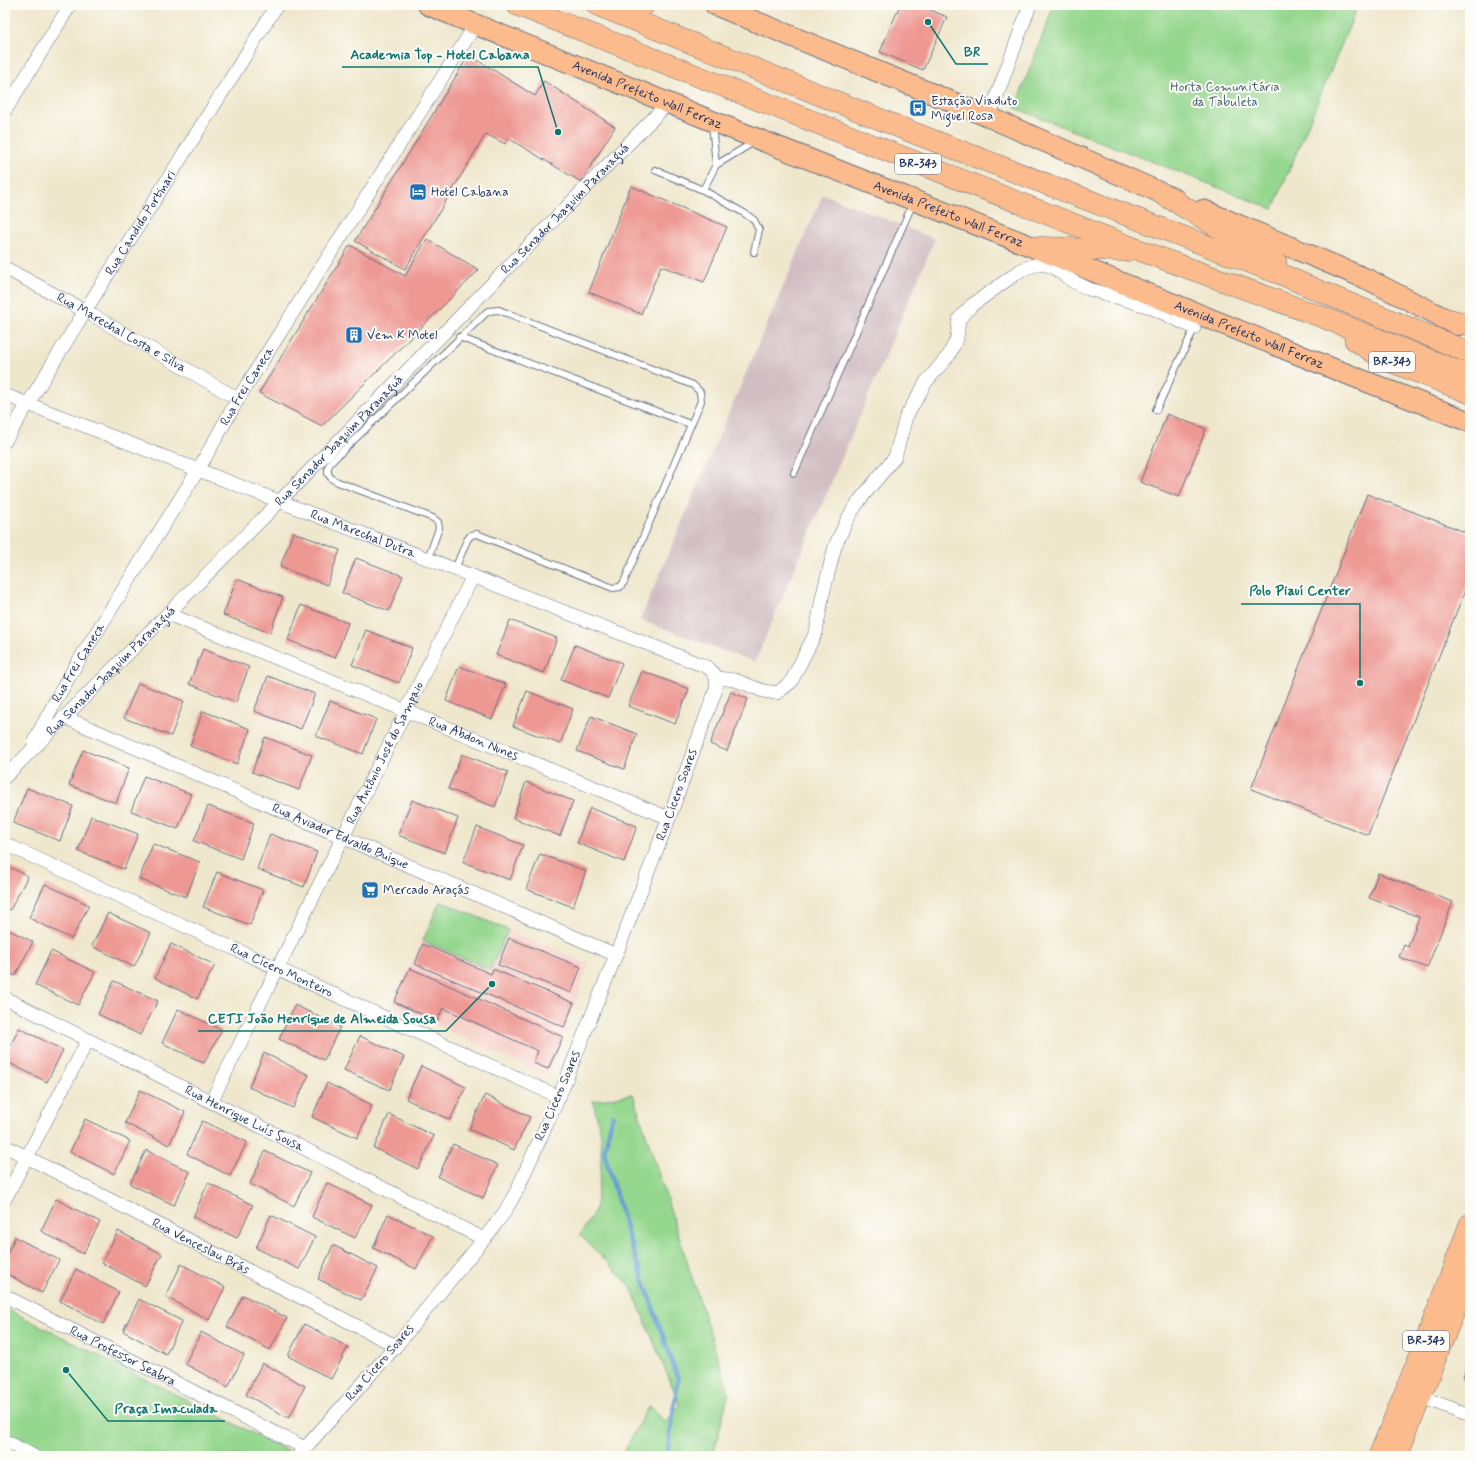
<svg xmlns="http://www.w3.org/2000/svg" width="1475" height="1461" font-family="Mynerve,sans-serif">
<style>
.built{fill:#f7d0ca}
.industrial{fill:#d2bec2}
.green{fill:#95d78e;stroke:#588376}
.lines{fill:none;stroke-linecap:round;stroke-linejoin:round}
.stream{stroke:#639fd3;stroke-width:4.5}
.building{fill:#ee9893}
.service-casing{stroke:#656f84;stroke-width:8}
.minor-casing{stroke:#656f84;stroke-width:14}
.primary-casing{stroke:#656f84;stroke-width:22}
.trunk-casing{stroke:#656f84;stroke-width:22}
.service{stroke:#fff;stroke-width:6}
.minor{stroke:#fff;stroke-width:13}
.primary{stroke:#fbbb8c;stroke-width:20}
.trunk{stroke:#fbbb8c;stroke-width:21}
.labels{text-anchor:middle;dominant-baseline:central;stroke-width:4;stroke-linejoin:round;paint-order:stroke}
.shield{fill:#fdfcf7;stroke:#5f6c8c;stroke-width:1}
.shield-label{font-size:12px;font-weight:bold;fill:#1b2f5e}
.park-label{font-size:13px;fill:#40616c;stroke:#fdfcf7}
.street-label{font-size:13px;fill:#1b2f5e;stroke:#fdfcf7}
.poi-label{font-size:13px;fill:#1b2f5e;stroke:#fdfcf7;text-anchor:start}
.leader{fill:none;stroke:#0f766e;stroke-width:1.5}
.callout-dot{fill:#0f766e;stroke:#fdfcf7;stroke-width:1.5}
.callout-label{font-size:14px;text-anchor:middle;font-weight:bold;fill:#0f766e;stroke:#fdfcf7;stroke-width:4;stroke-linejoin:round;paint-order:stroke}
</style>
<rect width="100%" height="100%" fill="#fdfcf7"/>
<filter id="ink" filterUnits="userSpaceOnUse"><feTurbulence type="fractalNoise" baseFrequency=".025" numOctaves="2"/><feDisplacementMap in="SourceGraphic" scale="8" xChannelSelector="R" yChannelSelector="G"/><feConvolveMatrix kernelMatrix="1 2 1 2 8 2 1 2 1" color-interpolation-filters="sRGB"/></filter>
<filter id="wash" filterUnits="userSpaceOnUse"><feTurbulence type="fractalNoise" baseFrequency=".012" numOctaves="4" result="noise"/><feDisplacementMap in="SourceGraphic" scale="16" xChannelSelector="R" yChannelSelector="G"/><feGaussianBlur stdDeviation="0.9" result="paint"/><feColorMatrix in="noise" values="0 0 0 0 0 0 0 0 0 0 0 0 0 0 0 0 0 1.4 0 .05"/><feComposite in="paint" operator="in"/></filter>
<g filter="url(#wash)">
<rect width="100%" height="100%" fill="#efe7cc"/>
<!-- built -->
<path class="built" d="M440 900 589 964 549 1077 393 1005Z"/>
<!-- industrial -->
<path class="industrial" d="M823 194 935 239 755 662 640 620Z"/>
<!-- green -->
<g class="green">
<path d="M1054 5H1358L1273 209 1015 108Z"/>
<path d="M440 901 508 930 490 970 423 941Z"/>
<path d="M633 1094 729 1392 713 1456H622L649 1405 665 1422 680 1405 630 1285 580 1235 595 1211 601 1170V1135L593 1101Z"/>
<path d="M5 1308 288 1451 284 1456H54L5 1431Z"/>
</g>
<g class="lines">
<!-- stream -->
<path class="stream" d="M613 1115 604 1152 629 1239 678 1379 667 1456"/>
</g>
<g id="blocks">
<!-- building -->
<g class="building">
<path d="M900 5H919L947 17 923 70 880 52Z"/>
<path d="M469 55 535 96 544 81 615 127 581 182 508 138 505 144 486 134 405 269 355 241Z"/>
<path d="M631 186 727 227 704 282 661 266 641 314 589 292Z"/>
<path d="M427 239 479 270 322 426 259 393 350 245 405 276Z"/>
<path d="M1167 414 1206 429 1179 497 1140 482Z"/>
<path d="M1367 494 1470 534V578L1368 835 1251 789Z"/>
<path d="M293 532 340 550 327 585 280 567Z"/>
<path d="M356 558 403 576 389 611 342 593Z"/>
<path d="M237 579 283 597 270 633 223 615Z"/>
<path d="M301 605 348 623 335 658 288 640Z"/>
<path d="M510 620 557 638 544 673 496 655Z"/>
<path d="M366 630 412 648 399 683 352 665Z"/>
<path d="M575 645 622 663 608 698 561 680Z"/>
<path d="M203 649 249 667 236 702 189 684Z"/>
<path d="M459 666 506 684 492 719 446 701Z"/>
<path d="M642 671 689 689 675 724 628 706Z"/>
<path d="M268 676 315 694 301 729 254 711Z"/>
<path d="M138 683 184 701 171 736 124 718Z"/>
<path d="M527 691 573 709 560 744 513 726Z"/>
<path d="M731 692 748 699 727 751 710 744Z"/>
<path d="M330 701 376 719 363 754 316 736Z"/>
<path d="M203 711 250 729 237 764 190 746Z"/>
<path d="M591 716 637 734 624 769 577 751Z"/>
<path d="M265 737 312 755 299 790 252 772Z"/>
<path d="M83 750 129 768 116 803 69 785Z"/>
<path d="M462 754 508 772 495 807 448 789Z"/>
<path d="M144 776 191 794 178 829 131 811Z"/>
<path d="M526 782 573 801 560 836 513 818Z"/>
<path d="M27 788 73 806 60 841 13 823Z"/>
<path d="M412 800 458 818 445 853 398 835Z"/>
<path d="M208 806 254 823 241 859 194 841Z"/>
<path d="M590 808 637 826 624 862 577 843Z"/>
<path d="M91 816 138 834 124 869 78 851Z"/>
<path d="M477 827 523 845 510 880 463 862Z"/>
<path d="M270 834 317 852 304 887 257 869Z"/>
<path d="M153 844 200 862 186 897 139 879Z"/>
<path d="M540 854 586 871 573 907 526 889Z"/>
<path d="M5 865 28 876 10 910 5 907Z"/>
<path d="M217 872 263 890 250 925 203 907Z"/>
<path d="M1378 873 1453 902 1427 968 1399 957 1404 945 1408 947 1419 917 1369 898Z"/>
<path d="M45 884 89 905 72 939 29 918Z"/>
<path d="M108 913 151 933 134 967 92 946Z"/>
<path d="M5 928 33 942 15 976 5 970Z"/>
<path d="M509 938 581 967 571 993 498 965Z"/>
<path d="M171 944 215 965 197 999 155 978Z"/>
<path d="M423 944 491 974 493 969 574 1003 564 1027 415 964Z"/>
<path d="M51 951 95 972 78 1005 35 985Z"/>
<path d="M410 968 563 1037 548 1069 533 1063 538 1051 443 1008 437 1021 394 1002Z"/>
<path d="M114 981 158 1001 140 1035 98 1014Z"/>
<path d="M295 1005 340 1027 324 1060 279 1039Z"/>
<path d="M178 1009 222 1030 204 1063 162 1043Z"/>
<path d="M19 1028 63 1050 47 1082 5 1061V1057Z"/>
<path d="M360 1036 404 1057 389 1090 344 1070Z"/>
<path d="M264 1053 309 1075 293 1108 249 1087Z"/>
<path d="M421 1066 466 1087 450 1120 406 1099Z"/>
<path d="M327 1083 372 1105 357 1138 312 1117Z"/>
<path d="M140 1090 185 1112 169 1145 125 1123Z"/>
<path d="M485 1095 530 1117 514 1150 469 1129Z"/>
<path d="M389 1114 434 1136 418 1169 374 1148Z"/>
<path d="M85 1119 130 1141 114 1174 70 1152Z"/>
<path d="M202 1121 247 1142 230 1176 187 1154Z"/>
<path d="M453 1144 498 1165 483 1198 438 1177Z"/>
<path d="M146 1150 190 1172 174 1205 130 1184Z"/>
<path d="M265 1151 310 1173 294 1206 250 1184Z"/>
<path d="M208 1183 253 1205 237 1238 193 1217Z"/>
<path d="M327 1183 372 1205 355 1238 312 1217Z"/>
<path d="M56 1199 100 1222 83 1254 41 1231Z"/>
<path d="M388 1214 433 1236 416 1269 373 1248Z"/>
<path d="M271 1215 315 1237 299 1269 256 1248Z"/>
<path d="M118 1231 162 1254 145 1286 102 1263Z"/>
<path d="M15 1237 59 1260 42 1293 5 1273V1258Z"/>
<path d="M333 1245 378 1268 361 1300 318 1279Z"/>
<path d="M181 1264 225 1287 209 1320 166 1297Z"/>
<path d="M76 1269 119 1292 103 1324 60 1301Z"/>
<path d="M243 1295 287 1318 270 1350 227 1327Z"/>
<path d="M139 1299 182 1321 166 1354 123 1331Z"/>
<path d="M304 1324 348 1347 331 1379 288 1356Z"/>
<path d="M201 1332 244 1355 228 1387 185 1364Z"/>
<path d="M262 1363 305 1386 289 1418 246 1395Z"/>
</g>
</g>
</g>
<g filter="url(#ink)">
<use href="#blocks" fill-opacity="0" stroke="#656f84" stroke-width="1"/>
<g class="lines">
<defs>
<g id="service">
<path d="M716 165 754 142"/>
<path d="M655 170 703 190 744 213 754 220 759 230 754 252"/>
<path d="M703 190 716 165 712 124"/>
<path d="M459 337 690 424"/>
<path d="M1156 410 1195 327"/>
<path d="M794 473 913 203"/>
<path d="M428 559 439 528 438 522 433 518 338 482 332 479 328 474V467L332 461 488 311 499 310 693 385 700 392 701 401 624 582 620 587 613 588 477 534 471 535 467 540 455 569"/>
<path d="M1467 1376 1470 1368"/>
</g>
<g id="minor">
<path d="M5 111 70 5"/>
<path d="M989 117 1030 5"/>
<path id="s1" d="M5 268 85 311 238 399"/>
<path id="s2" d="M5 395 707 667C717 674 718 681 715 692L669 818 616 955 559 1097 516 1192 504 1213 484 1239 396 1346 298 1456"/>
<path id="s3" d="M5 441 85 311 277 5"/>
<path id="s4" d="M168 614 669 818"/>
<path d="M717 678 735 680 763 691 777 693 791 682 816 632 822 598 835 546 848 518 859 501 895 457 906 417 926 382 949 355 957 338 959 319 972 305 1021 270 1038 264 1052 266 1072 281 1089 289 1150 307 1194 328"/>
<path id="s5" d="M64 717 616 955"/>
<path id="s6" d="M34 741 56 700 73 670 198 470 238 399 476 24"/>
<path id="s7" d="M5 777 279 502 669 102"/>
<path id="s8" d="M5 844 559 1097"/>
<path id="s9" d="M5 998 484 1239"/>
<path id="s10" d="M211 1102 473 576"/>
<path id="s11" d="M5 1146 396 1346"/>
<path d="M5 1199 88 1040"/>
<path id="s12" d="M5 1296 305 1448"/>
<path d="M1421 1397 1470 1415"/>
<path d="M5 1441 34 1456"/>
</g>
<g id="primary">
<path id="s13" d="M428 5 712 121 1033 247 1334 369 1470 422"/>
<path d="M715 5 989 117 1175 199"/>
<path d="M1203 210 1369 280 1458 325"/>
</g>
<g id="trunk">
<path d="M447 5 460 18"/>
<path d="M517 5 1144 252 1322 317 1470 376"/>
<path d="M597 5 919 135 1283 275C1344 303 1408 326 1470 353"/>
<path d="M620 14 644 5"/>
<path d="M1159 192 1276 262"/>
<path d="M1033 247 1126 251"/>
<path d="M1443 318 1470 325"/>
<path d="M1355 340 1382 358 1470 393"/>
<path d="M1379 1456 1423 1348 1470 1224"/>
<path d="M1397 1456 1470 1271"/>
</g>
</defs>
<!-- service casing -->
<use href="#service" class="service-casing"/>
<!-- minor casing -->
<use href="#minor" class="minor-casing"/>
<!-- primary casing -->
<use href="#primary" class="primary-casing"/>
<!-- trunk casing -->
<use href="#trunk" class="trunk-casing"/>
<!-- service -->
<use href="#service" class="service"/>
<!-- minor -->
<use href="#minor" class="minor"/>
<!-- primary -->
<use href="#primary" class="primary"/>
<!-- trunk -->
<use href="#trunk" class="trunk"/>
</g>
</g>
<!-- icons -->
<defs>
<symbol id="bus-square" viewBox="-11 -11 22 22"><rect x="-9" y="-9" width="18" height="18" rx="4" fill="#1f6fb2" stroke="#fdfcf7"/><path d="M-5-6H5V4H4V6H2V4H-2V6H-4V4H-5ZM-3.5-4V0h7V-4ZM-3.5 1.2v1.5H-2V1.2ZM2 1.2v1.5H3.5V1.2Z" fill="#fff"/></symbol>
<symbol id="hotel-square" viewBox="-11 -11 22 22"><rect x="-9" y="-9" width="18" height="18" rx="4" fill="#1f6fb2" stroke="#fdfcf7"/><path d="M-6-4.5h1.5V1H6V5H4.5V3h-9V5H-6ZM-4 0a1.8 1.8 0 1 1 3.6 0ZM.5 0V-2.5h3Q6-2.5 6 0Z" fill="#fff"/></symbol>
<symbol id="building-square" viewBox="-11 -11 22 22"><rect x="-9" y="-9" width="18" height="18" rx="4" fill="#1f6fb2" stroke="#fdfcf7"/><path d="M-4-6H4V6H1V3H-1V6H-4ZM-2.5-4.3h1.7v1.8h-1.7ZM.8-4.3h1.7v1.8H.8ZM-2.5-1h1.7V.8h-1.7ZM.8-1h1.7V.8H.8Z" fill="#fff"/></symbol>
<symbol id="supermarket-square" viewBox="-11 -11 22 22"><rect x="-9" y="-9" width="18" height="18" rx="4" fill="#1f6fb2" stroke="#fdfcf7"/><path d="M-6-5.5h2.5l.6 2H6L4.5 2H-2.5L-4.4-4H-6ZM-1.5 3.2a1.3 1.3 0 1 0 .1 0ZM3 3.2a1.3 1.3 0 1 0 .1 0Z" fill="#fff"/></symbol>
</defs>
<g fill-rule="evenodd">
<use href="#bus-square" x="908" y="98" width="20" height="20"/>
<use href="#hotel-square" x="408" y="182" width="20" height="20"/>
<use href="#building-square" x="344" y="325" width="20" height="20"/>
<use href="#supermarket-square" x="360" y="880" width="20" height="20"/>
</g>
<g class="labels">
<!-- shield labels -->
<g class="shield">
<rect x="895" y="154" width="46" height="20" rx="3"/>
<rect x="1369" y="352" width="46" height="20" rx="3"/>
<rect x="1403" y="1331" width="46" height="20" rx="3"/>
</g>
<g class="shield-label">
<text x="918" y="164">BR-343</text>
<text x="1392" y="362">BR-343</text>
<text x="1426" y="1341">BR-343</text>
</g>
<!-- park labels -->
<g class="park-label">
<text x="1225" y="87">Horta Comunitária<tspan x="1225" dy="15">da Tabuleta</tspan></text>
</g>
<!-- street labels -->
<g class="street-label">
<text stroke="none"><textPath href="#s13" startOffset="237">Avenida Prefeito Wall Ferraz</textPath></text>
<text stroke="none"><textPath href="#s7" startOffset="798">Rua Senador Joaquim Paranaguá</textPath></text>
<text stroke="none"><textPath href="#s13" startOffset="561">Avenida Prefeito Wall Ferraz</textPath></text>
<text stroke="none"><textPath href="#s3" startOffset="257">Rua Candido Portinari</textPath></text>
<text stroke="none"><textPath href="#s1" startOffset="133">Rua Marechal Costa e Silva</textPath></text>
<text stroke="none"><textPath href="#s13" startOffset="885">Avenida Prefeito Wall Ferraz</textPath></text>
<text stroke="none"><textPath href="#s6" startOffset="414">Rua Frei Caneca</textPath></text>
<text stroke="none"><textPath href="#s7" startOffset="474">Rua Senador Joaquim Paranaguá</textPath></text>
<text stroke="none"><textPath href="#s2" startOffset="384">Rua Marechal Dutra</textPath></text>
<text stroke="none"><textPath href="#s6" startOffset="90">Rua Frei Caneca</textPath></text>
<text stroke="none"><textPath href="#s7" startOffset="150">Rua Senador Joaquim Paranaguá</textPath></text>
<text stroke="none"><textPath href="#s4" startOffset="330">Rua Abdon Nunes</textPath></text>
<text stroke="none"><textPath href="#s10" startOffset="390">Rua Antônio José do Sampaio</textPath></text>
<text transform="translate(677 795) rotate(-70)">Rua Cícero Soares</text>
<text stroke="none"><textPath href="#s5" startOffset="301">Rua Aviador Edvaldo Buíque</textPath></text>
<text stroke="none"><textPath href="#s8" startOffset="304">Rua Cícero Monteiro</textPath></text>
<text transform="translate(558 1096) rotate(-67)">Rua Cícero Soares</text>
<text stroke="none"><textPath href="#s9" startOffset="268">Rua Henrique Luís Sousa</textPath></text>
<text stroke="none"><textPath href="#s11" startOffset="220">Rua Venceslau Brás</textPath></text>
<text stroke="none"><textPath href="#s12" startOffset="132">Rua Professor Seabra</textPath></text>
<text transform="translate(380 1363) rotate(-49)">Rua Cícero Soares</text>
</g>
<!-- poi labels -->
<g class="poi-label">
<text x="931" y="101">Estação Viaduto<tspan x="931" dy="15">Miguel Rosa</tspan></text>
<text x="431" y="192">Hotel Cabana</text>
<text x="367" y="335">Vem K Motel</text>
<text x="383" y="890">Mercado Araçás</text>
</g>
</g>
<!-- callouts -->
<path class="leader" d="M928 22L956 64H988M558 132L538 67H342M1360 683L1360 604H1241M492 984L446 1031H198M66 1370L108 1421H225"/>
<g class="callout-dot">
<circle cx="928" cy="22" r="4"/>
<circle cx="558" cy="132" r="4"/>
<circle cx="1360" cy="683" r="4"/>
<circle cx="492" cy="984" r="4"/>
<circle cx="66" cy="1370" r="4"/>
</g>
<g class="callout-label">
<text x="972" y="56">BR</text>
<text x="440" y="59">Academia Top - Hotel Cabana</text>
<text x="1300" y="595">Polo Piauí Center</text>
<text x="322" y="1023">CETI João Henrique de Almeida Sousa</text>
<text x="166" y="1413">Praça Imaculada</text>
</g>
<!-- margin -->
<rect width="1475" height="1461" fill="none" stroke="#fdfcf7" stroke-width="20"/>
</svg>
